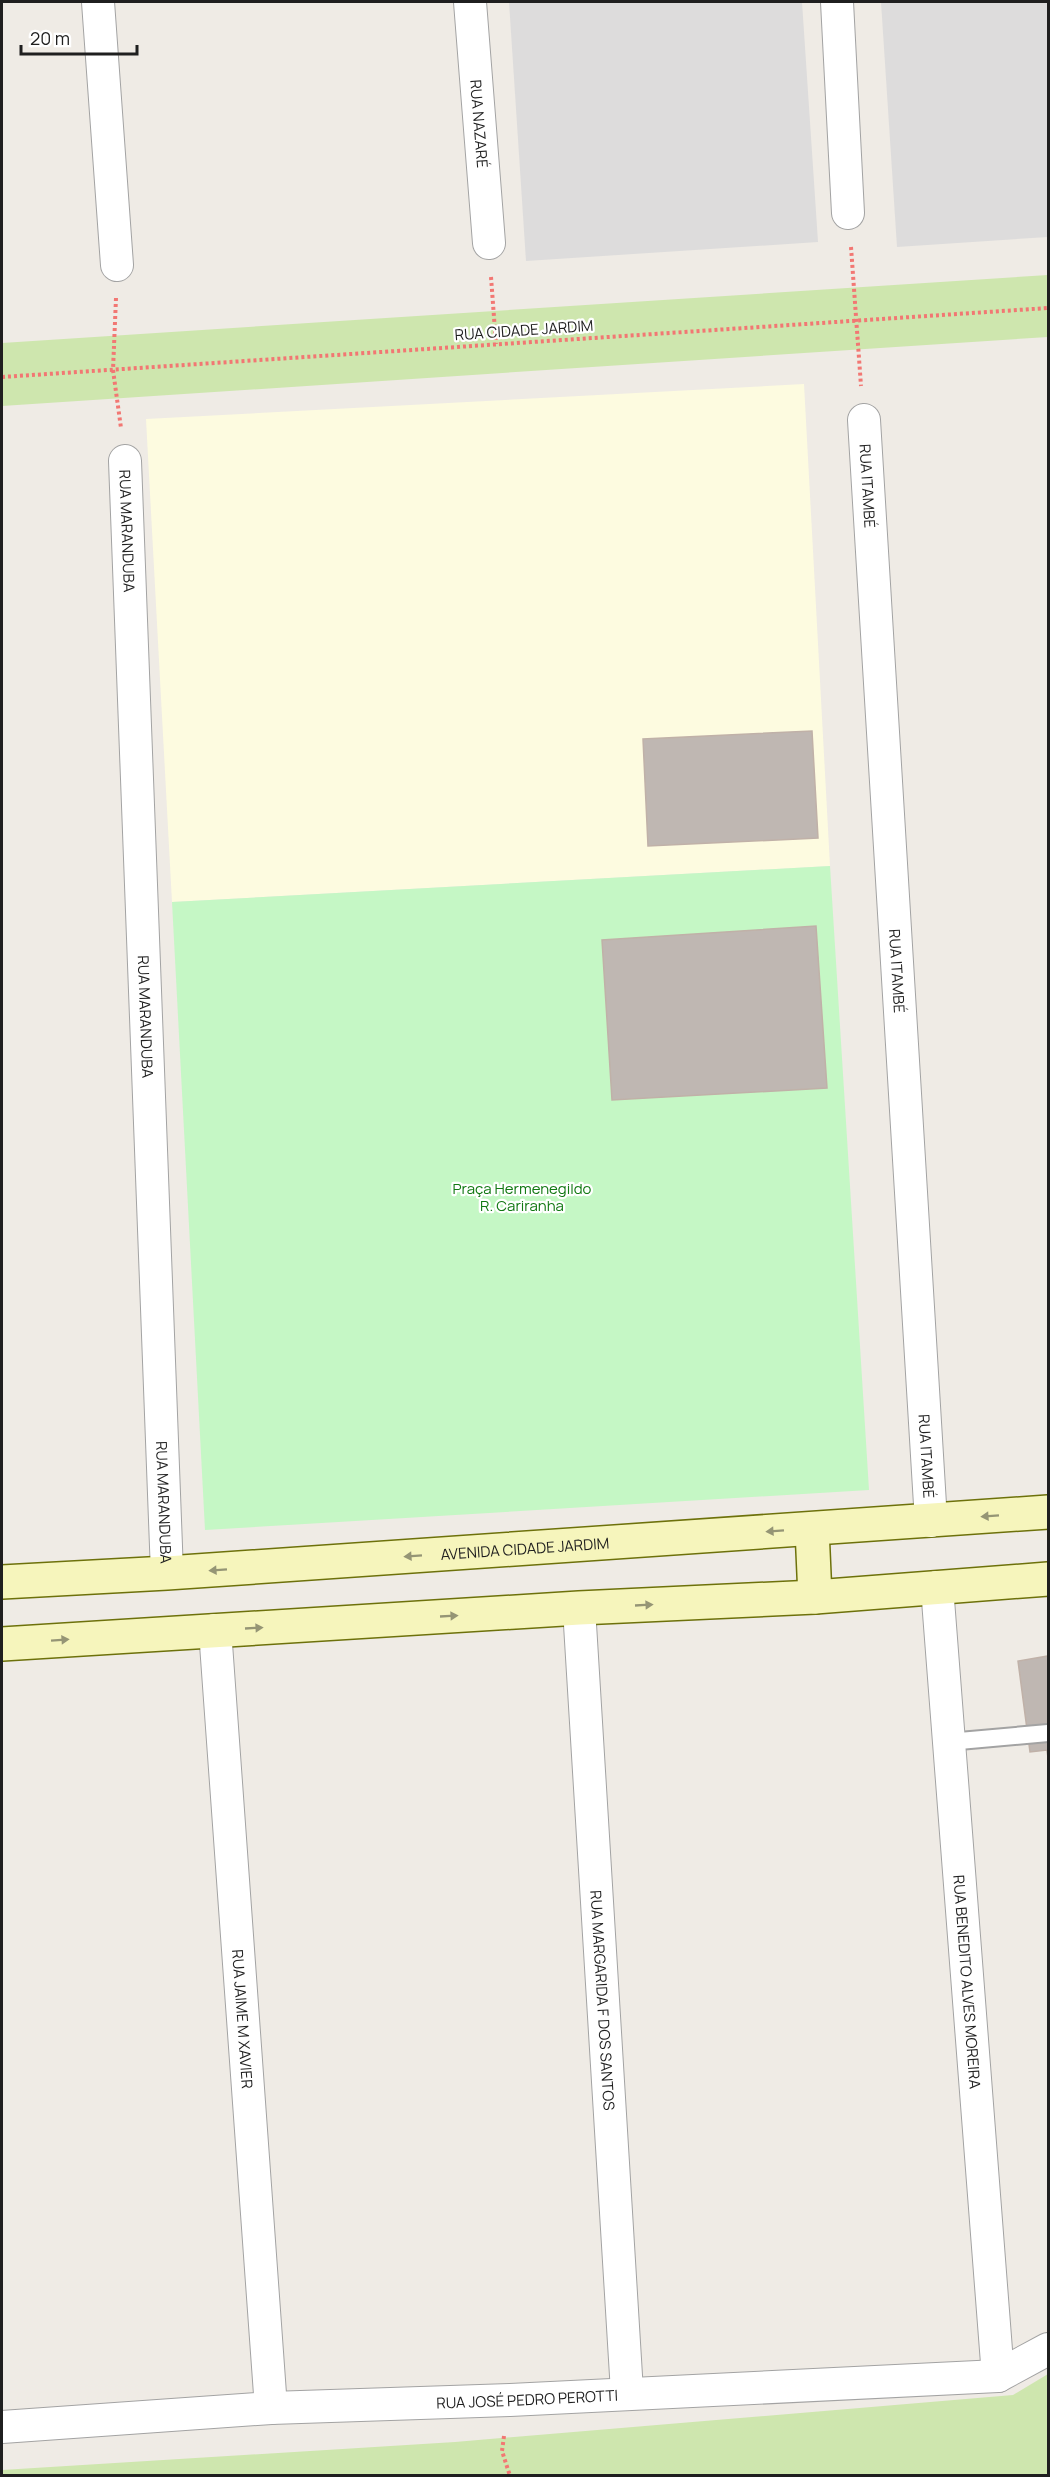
<svg xmlns="http://www.w3.org/2000/svg" width="1050" height="2477" font-family="Manrope,sans-serif">
<style>
.residential{fill:#dddcdc}
.education{fill:#fdfbe0}
.grass{fill:#cee6ae}
.park{fill:#c5f7c5}
.building{fill:#bfb7b2;stroke:#c0b1a8;stroke-width:1.5}
.lines{fill:none;stroke-linecap:round;stroke-linejoin:round}
.lane-casing{stroke:#a3a3a3;stroke-width:20}
.street-casing{stroke:#a3a3a3;stroke-width:34}
.secondary-casing{stroke:#6d710b;stroke-width:36}
.path{stroke:#f27773;stroke-width:4;stroke-dasharray:3 3;stroke-linecap:butt}
.lane{stroke:#fff;stroke-width:16}
.street{stroke:#fff;stroke-width:32}
.secondary{stroke:#f6f5bc;stroke-width:33}
.oneway{fill:#959575}
.labels{text-anchor:middle;dominant-baseline:central;stroke-width:4.5;stroke-linejoin:round;paint-order:stroke}
.street-label{font-size:15px;fill:#1f1f1f;stroke:#fff}
.park-label{font-size:15px;fill:#117812;stroke:#fff}
</style>
<rect width="100%" height="100%" fill="#efebe5"/>
<!-- residential -->
<g class="residential">
<path d="M509 2H802L818 242 526 261Z"/>
<path d="M881 2H1048V237L897 247Z"/>
</g>
<!-- education -->
<path class="education" d="M804 384 830 866 172 902 146 419Z"/>
<!-- grass -->
<g class="grass">
<path d="M1048 275V337L2 406V343Z"/>
<path d="M1048 2374V2475H2V2470L455 2442 1013 2395Z"/>
</g>
<!-- park -->
<path class="park" d="M830 866 869 1490 205 1530 172 902Z"/>
<!-- building -->
<g class="building">
<path d="M812 731 818 838 648 846 643 739Z"/>
<path d="M816 926 827 1088 612 1100 602 940Z"/>
<path d="M1048 1656V1758L1047 1750 1030 1752 1018 1661Z"/>
</g>
<g class="lines">
<defs>
<path id="lane" d="M948 1742 1048 1733"/>
<g id="street">
<path d="M98 2 117 265"/>
<path id="s1" d="M470 2 489 243"/>
<path d="M837 2 848 213"/>
<path id="s2" d="M864 420 931 1521"/>
<path id="s3" d="M125 461 167 1573"/>
<path id="s4" d="M937 1587 998 2376"/>
<path id="s5" d="M579 1608 627 2392"/>
<path id="s6" d="M215 1630 271 2408"/>
<path id="s7" d="M2 2427 271 2408 510 2400 998 2376 1048 2349"/>
</g>
<g id="secondary">
<path d="M812 1529 815 1597"/>
<path id="s8" d="M2 1582 167 1573 1048 1512"/>
<path d="M2 1644 579 1608 815 1597 1048 1579"/>
</g>
</defs>
<!-- lane casing -->
<use href="#lane" class="lane-casing"/>
<!-- street casing -->
<use href="#street" class="street-casing"/>
<!-- secondary casing -->
<use href="#secondary" class="secondary-casing"/>
<!-- path -->
<g class="path">
<path d="M851 247 861 386"/>
<path d="M491 277 496 344"/>
<path d="M116 298 113 370 121 428"/>
<path d="M2 377 1048 308"/>
<path d="M504 2436 502 2451 510 2476"/>
</g>
<!-- lane -->
<use href="#lane" class="lane"/>
<!-- street -->
<use href="#street" class="street"/>
<!-- secondary -->
<use href="#secondary" class="secondary"/>
</g>
<!-- one-way arrows -->
<defs><path id="oneway-solid" d="M-6-.8H1V-3.2L6.5 0L1 3.2V.8H-6Z" transform="scale(1.5)"/></defs>
<g class="oneway">
<use href="#oneway-solid" transform="translate(990 1516) rotate(176)"/>
<use href="#oneway-solid" transform="translate(775 1531) rotate(176)"/>
<use href="#oneway-solid" transform="translate(413 1556) rotate(176)"/>
<use href="#oneway-solid" transform="translate(218 1570) rotate(176)"/>
<use href="#oneway-solid" transform="translate(644 1605) rotate(-3)"/>
<use href="#oneway-solid" transform="translate(449 1616) rotate(-3)"/>
<use href="#oneway-solid" transform="translate(254 1628) rotate(-3)"/>
<use href="#oneway-solid" transform="translate(60 1640) rotate(-4)"/>
</g>
<g class="labels">
<!-- street labels -->
<g class="street-label">
<text stroke="none"><textPath href="#s1" startOffset="122">RUA NAZARÉ</textPath></text>
<text transform="translate(524 330) rotate(-4)">RUA CIDADE JARDIM</text>
<text stroke="none"><textPath href="#s2" startOffset="66">RUA ITAMBÉ</textPath></text>
<text stroke="none"><textPath href="#s3" startOffset="70">RUA MARANDUBA</textPath></text>
<text stroke="none"><textPath href="#s2" startOffset="552">RUA ITAMBÉ</textPath></text>
<text stroke="none"><textPath href="#s3" startOffset="556">RUA MARANDUBA</textPath></text>
<text stroke="none"><textPath href="#s2" startOffset="1038">RUA ITAMBÉ</textPath></text>
<text stroke="none"><textPath href="#s3" startOffset="1042">RUA MARANDUBA</textPath></text>
<text stroke="none"><textPath href="#s8" startOffset="524">AVENIDA CIDADE JARDIM</textPath></text>
<text stroke="none"><textPath href="#s4" startOffset="396">RUA BENEDITO ALVES MOREIRA</textPath></text>
<text stroke="none"><textPath href="#s5" startOffset="393">RUA MARGARIDA F DOS SANTOS</textPath></text>
<text stroke="none"><textPath href="#s6" startOffset="390">RUA JAIME M XAVIER</textPath></text>
<text stroke="none"><textPath href="#s7" startOffset="526">RUA JOSÉ PEDRO PEROTTI</textPath></text>
</g>
<!-- park labels -->
<g class="park-label">
<text x="522" y="1188">Praça Hermenegildo<tspan x="522" dy="17">R. Cariranha</tspan></text>
</g>
</g>
<!-- border -->
<rect width="1050" height="2477" fill="none" stroke="#1f1f1f" stroke-width="6"/>
<!-- scale -->
<path d="M21 45v9h116v-9" fill="none" stroke="#1f1f1f" stroke-width="3"/>
<text x="30" y="45" font-size="18" fill="#1f1f1f" stroke="#ffffff" stroke-width="4.5" paint-order="stroke">20 m</text>
</svg>
